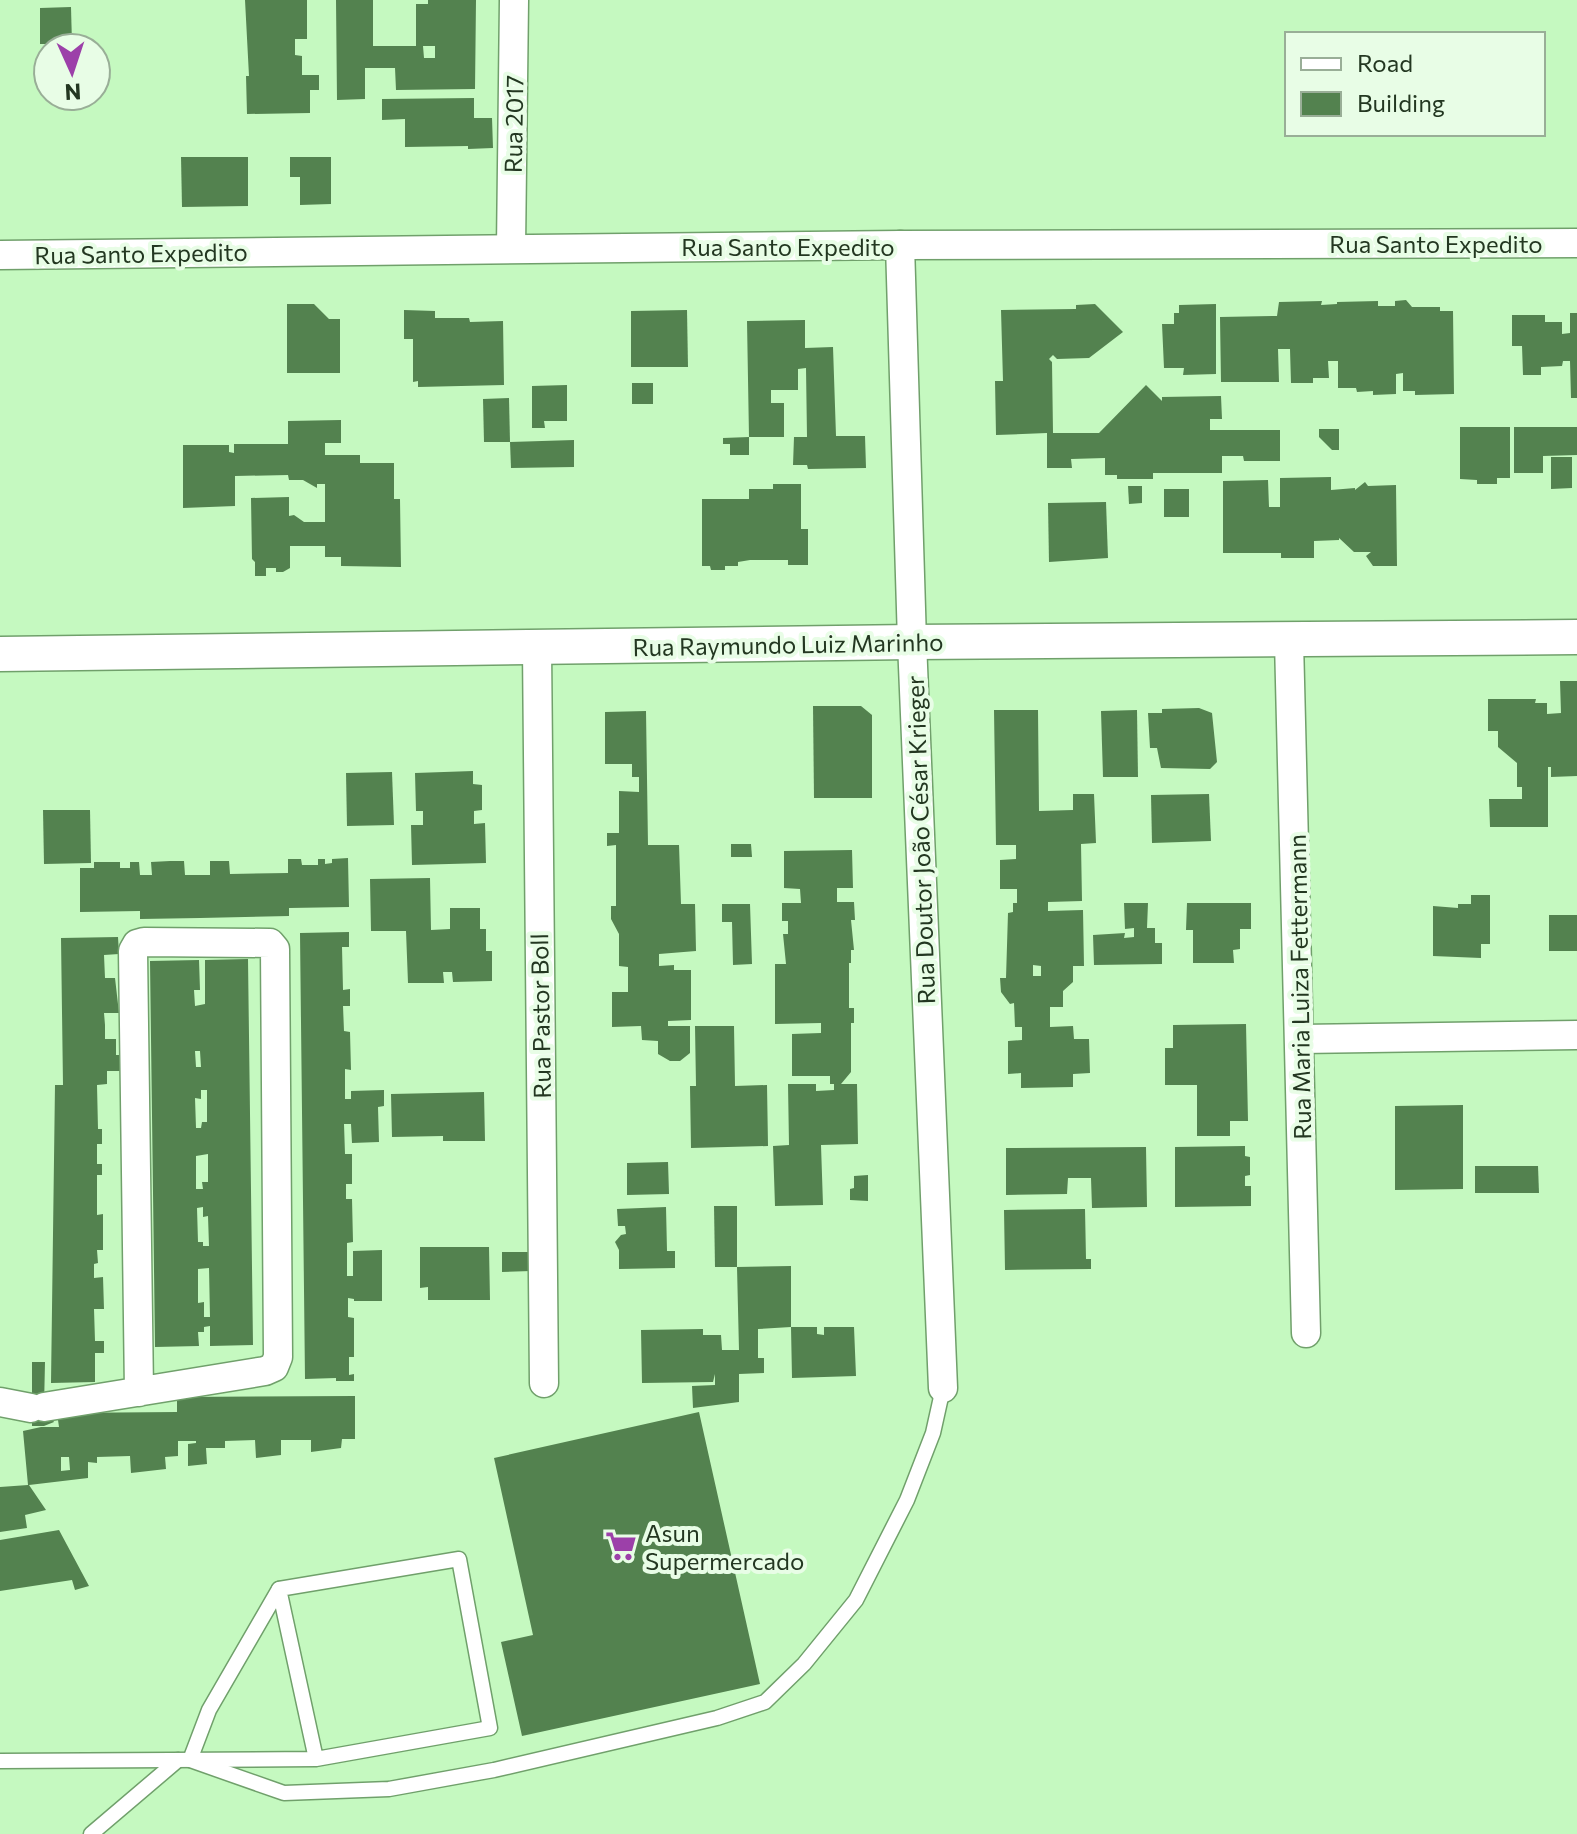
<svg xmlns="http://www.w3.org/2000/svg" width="1577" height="1834" font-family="Commissioner,sans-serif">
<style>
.building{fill:#53824f;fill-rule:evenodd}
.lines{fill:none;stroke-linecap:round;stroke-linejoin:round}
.service-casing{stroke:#70a06b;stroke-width:17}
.minor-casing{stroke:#70a06b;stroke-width:31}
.tertiary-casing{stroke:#70a06b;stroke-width:37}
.service{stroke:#fff;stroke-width:14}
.minor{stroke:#fff;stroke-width:28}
.tertiary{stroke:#fff;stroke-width:34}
.labels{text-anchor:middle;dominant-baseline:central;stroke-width:8;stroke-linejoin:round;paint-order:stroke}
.street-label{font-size:24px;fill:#233721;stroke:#e8fde6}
.poi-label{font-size:24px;fill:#233721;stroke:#e8fde6;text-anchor:start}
</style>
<rect width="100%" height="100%" fill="#c5f9c0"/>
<!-- building -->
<g class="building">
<path d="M245 0H307V39H295V55L302 56V75H319V90H310V113L247 114 246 76H249Z"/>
<path d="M336 0H373V46H416V4H428V0H476L475 89 396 90 395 68H365V99L337 100ZM423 46H435V58H424Z"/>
<path d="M71 7 72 44H40V8Z"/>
<path d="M474 98V118H492L493 148 468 149V146L405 147V119L382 120V99Z"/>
<path d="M181 157H248V206L182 207Z"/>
<path d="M290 157H331V204L300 205V177H290Z"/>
<path d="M1406 300 1412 307H1440V311H1453L1454 394 1415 395V391H1403V373L1396 374V394L1373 395V391L1357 392 1356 388H1338V361H1328L1329 378H1313V383H1291L1290 349H1278L1279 382H1221L1220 317 1277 316 1279 302 1322 301 1321 305 1337 304V302L1378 301V306H1395V301Z"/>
<path d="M287 304H314L329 319H340V373H287Z"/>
<path d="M1095 304 1123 332 1089 358 1057 359 1053 355 1049 359 1052 362 1053 433H1099L1146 385 1162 401V397L1221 396 1222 419H1210V430H1280V461H1244L1243 456H1222V473H1153V479H1117V475H1105V458L1071 459 1072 468H1047V433L996 435 995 381H1003L1001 310 1076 309V305Z"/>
<path d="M1216 304V374L1183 375 1184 368H1164L1162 324H1174V313H1179V305Z"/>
<path d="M404 310 435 311V318H469L470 322 503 321 504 385 418 387V381L413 382V339H404Z"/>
<path d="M687 310 688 367H631V311Z"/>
<path d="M1570 313H1577V398H1571L1570 361H1563L1562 366 1541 367V375H1523L1522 346H1512V315H1545V322H1562V334L1570 333Z"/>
<path d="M805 320V348L833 347 836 436H865L866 468 808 469 807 465H793L794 437H807L806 368 798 369V390H771V403H784V437H749V455H730V444H723V438L749 437 747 321Z"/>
<rect x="632" y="383" width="21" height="21"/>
<path d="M567 385V421H544L545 428H532V386Z"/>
<path d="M509 398 510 442H484L483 399Z"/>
<path d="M341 420V443H325V455H360V463H394V499H400L401 567 341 566V557H325V546H290V568L283 572H276V568H266V576H255V562L252 559 251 498 289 497V516L294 515 304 522H325V484H317V488L303 480H289L288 475 235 476V506L183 508V445H229V452L234 453V444H288V421Z"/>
<path d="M1460 427H1510V478H1497V484H1477V480L1460 479Z"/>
<path d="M1514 427H1577V455L1543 456V473H1514Z"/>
<path d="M1319 429H1339V450H1332L1319 437Z"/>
<path d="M574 440V467L511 468 510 442Z"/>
<path d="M1551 457H1572V488L1551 489Z"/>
<path d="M1331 477V490L1355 488V490L1365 482 1368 486 1396 485 1397 566H1373L1366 556 1371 552H1354L1339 538V540L1314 541V558H1281V553H1223V481L1268 480 1269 507H1280V478Z"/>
<path d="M773 484H801V529H808V565H788V560H750L738 562V566H725V570H711L710 566H702V499H749V489H773Z"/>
<path d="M1128 486H1142V503L1129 504Z"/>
<rect x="1164" y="489" width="25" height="28"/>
<path d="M1106 502 1108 558 1049 562 1048 503Z"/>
<path d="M1560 681H1577V776L1551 777V767H1548V827H1490L1489 799H1522V787H1517V763L1498 747V731H1488V699H1536L1535 703H1547V714L1561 713Z"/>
<path d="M813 706H861L872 715V798H814Z"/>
<path d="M1199 708 1212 713 1217 762 1210 769 1161 768 1157 748H1150L1148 713H1162V709Z"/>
<path d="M994 710H1038L1039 811 1073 810V794H1094L1096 843 1081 844 1082 901 1048 902V911L1083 910 1084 966H1073V982L1063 991V1007H1050V1027L1073 1026 1074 1039H1089L1090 1073 1073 1074V1087L1021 1088V1073L1008 1074V1041L1022 1040V1027H1015L1014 1003 1010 1004 1001 992 1000 978H1006L1008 913 1013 912V903H1017V889H1000V860L1016 859V845H996ZM1033 965 1041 966V976H1033Z"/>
<path d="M1137 710 1138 777H1103L1101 711Z"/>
<path d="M646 711 648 845H679L681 904H695L696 951 659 954V966L674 965V970H691V1020L668 1021V1026H690V1053L680 1061H670L658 1054V1041L642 1040 641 1026 612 1027V992H628V967L619 966V934L611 919V906H616V845L607 846V833H619V791L639 792V777H632V764H605V712Z"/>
<path d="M473 771V784L482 785V810L474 811V824L485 823 486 863 412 865 411 825H423V811H416L415 773Z"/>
<path d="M392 772 394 825 347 826 346 773Z"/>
<path d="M1209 794 1211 841 1152 843 1151 795Z"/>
<path d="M43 810H90L91 863 44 864Z"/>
<path d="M731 844H751L752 857H731Z"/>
<path d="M852 850 853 888H837V902H854L855 920H851L854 950H851V963H849V1008H854V1023H851V1072L841 1084H857L858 1144 821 1145 823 1205 775 1206 773 1146 789 1145 788 1084H816V1091L834 1090V1084H830V1076H792V1034L821 1033V1023L775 1024V964H786L783 934H788V921H782V903H801L800 889 784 888V851Z"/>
<path d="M348 858 349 907 289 908V916L200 918 140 919V911L80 912V868H94V862H120V868H130V862H139L140 875H152L151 862 170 861H184L185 875H210V861H229L230 874 288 873V859H301L302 865H318V859H325V864L332 863V859Z"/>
<path d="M430 878 431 930 450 929V908H480V929H486V951H492V981L453 982 452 972H443L444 983H408L406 931H371L370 879Z"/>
<path d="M1471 895H1490V944H1481V958L1433 956V906L1458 908V904H1471Z"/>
<path d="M1124 903H1148L1147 928H1155V943H1162V964L1094 965 1093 935 1125 933 1124 938 1134 937V928L1125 929Z"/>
<path d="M1187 903H1251V929H1240V949L1233 950 1234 963H1193V930H1186Z"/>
<path d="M722 904H750L752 964 733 965 732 922H722Z"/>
<rect x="1549" y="915" width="28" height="36"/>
<path d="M349 932V947H342L343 990 350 989V1006H343L344 1031 350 1032 351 1070 345 1069V1099H351V1091L384 1090V1106L378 1107 379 1142 352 1143 351 1124H344L345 1154H352V1184H346V1199H352L353 1242 347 1243V1276H353V1251L382 1250V1301H354V1299L348 1298V1317L354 1318V1357H349V1375L354 1374V1381H336V1378L305 1379 300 933Z"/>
<path d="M118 937 119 954 104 955 105 978H115L119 1013H104L105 1025V1039H116V1055H120V1071H107V1084L97 1085 98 1129H102V1144H97V1164H102V1175H97V1215L103 1214V1250H97L98 1263 94 1264V1278L103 1277 104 1309H94L95 1341H104V1353H95V1382L51 1383 55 1085H63L61 938Z"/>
<path d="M248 959 253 1345 210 1346V1326L204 1327V1332H198L199 1346 155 1347 150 961 199 960 200 990H194L195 1006 205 1004V960ZM195 1051H200L201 1067H196ZM201 1090H207V1122H202L201 1128H196L195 1098 201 1099ZM208 1154V1182H202L203 1189H196V1156ZM203 1207V1217L208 1216 209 1246H203V1242H198L197 1208ZM209 1268 210 1317H204V1302L198 1303V1269Z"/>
<path d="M1246 1024 1248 1121H1230V1136H1197V1085H1165V1048H1173V1025Z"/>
<path d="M695 1026H734L735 1086 767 1085 768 1146 691 1148 690 1086H696Z"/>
<path d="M484 1092 485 1141H443V1136L392 1137 391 1094Z"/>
<path d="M1463 1105V1189L1395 1190V1106Z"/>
<path d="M1245 1146V1156L1250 1157V1175L1245 1176V1186H1251V1206L1175 1207V1147Z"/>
<path d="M1146 1147 1147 1207 1092 1208 1091 1178H1068L1067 1194 1006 1195V1148Z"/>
<path d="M668 1162 669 1194 627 1195V1163Z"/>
<path d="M1475 1166H1538L1539 1193H1475Z"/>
<path d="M868 1175V1201L850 1200V1189L854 1188V1176Z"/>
<path d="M714 1206H737V1267H715Z"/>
<path d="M666 1207 667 1251H675V1268L619 1269V1250L615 1242 621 1235 626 1234 625 1226H618L617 1209Z"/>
<path d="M1085 1209 1086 1259H1091V1269L1005 1270 1004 1210Z"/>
<path d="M420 1247H489L490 1300H428V1287L420 1288Z"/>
<path d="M502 1252H531V1271L502 1272Z"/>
<path d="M791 1266V1327L758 1329V1358H764V1373L739 1374V1402L693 1408 692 1386 715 1385V1374L713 1382 642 1383 641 1330 703 1329V1335H721L722 1350H739L737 1267Z"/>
<path d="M791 1327H817V1334L824 1335V1327H854L856 1376 792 1378Z"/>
<path d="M32 1362H45L44 1407 54 1422 44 1426H32Z"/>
<path d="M355 1396V1439H342L341 1448 311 1452V1440H281V1455L256 1458 255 1440 225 1441V1448H206L207 1464 188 1466V1444L196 1443V1441H178V1456L165 1457 166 1469 131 1473 130 1456 97 1457V1463L88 1462V1478L29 1485 46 1510 25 1515 27 1528 0 1532V1487L28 1485 23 1431 41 1427H59L57 1413 177 1412V1397ZM61 1457H69L70 1470 61 1471Z"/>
<path d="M699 1412 760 1684 522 1736 501 1642 533 1635 494 1458Z"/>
<path d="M59 1530 89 1586 75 1590 72 1580 0 1591V1540Z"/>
</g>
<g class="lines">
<defs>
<g id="service">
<path d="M279 1589 209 1710 190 1760 284 1793 389 1789 494 1770 717 1718 765 1702 804 1664 856 1600 907 1500 933 1433 943 1388"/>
<path d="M0 1761 316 1759 490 1728 459 1559 279 1589 316 1759"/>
<path d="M91 1834 178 1760"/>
</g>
<g id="minor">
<path d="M900 245 912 642 943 1388"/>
<path d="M511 248 514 0"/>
<path d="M0 255 900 245 1577 243"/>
<path d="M1289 641 1306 1333"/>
<path d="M537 648 544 1383"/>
<path d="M1301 1039 1577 1035"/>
<path d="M0 1402 31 1408"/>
<path d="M44 1407 265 1371 274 1367 278 1357 275 949 270 943 144 942 137 944 133 951 139 1392"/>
</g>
<path id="tertiary" d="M0 654 912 642 1577 637"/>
</defs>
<!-- service casing -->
<use href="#service" class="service-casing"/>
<!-- minor casing -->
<use href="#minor" class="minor-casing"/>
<!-- tertiary casing -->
<use href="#tertiary" class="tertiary-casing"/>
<!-- service -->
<use href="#service" class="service"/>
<!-- minor -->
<use href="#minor" class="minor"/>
<!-- tertiary -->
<use href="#tertiary" class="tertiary"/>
</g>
<!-- icons -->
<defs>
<symbol id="supermarket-bare" viewBox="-9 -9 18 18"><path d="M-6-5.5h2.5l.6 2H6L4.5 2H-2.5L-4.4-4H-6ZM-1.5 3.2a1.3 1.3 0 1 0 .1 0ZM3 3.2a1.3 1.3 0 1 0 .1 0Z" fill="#9c40a9" stroke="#e8fde6" stroke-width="2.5" paint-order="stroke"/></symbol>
</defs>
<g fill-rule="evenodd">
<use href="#supermarket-bare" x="599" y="1524" width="44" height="44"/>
</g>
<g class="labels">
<!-- street labels -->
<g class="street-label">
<text transform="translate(513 124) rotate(-89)">Rua 2017</text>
<text x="1436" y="243">Rua Santo Expedito</text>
<text x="788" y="246">Rua Santo Expedito</text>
<text transform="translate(141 253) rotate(-1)">Rua Santo Expedito</text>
<text transform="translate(788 644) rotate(-1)">Rua Raymundo Luiz Marinho</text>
<text transform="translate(920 840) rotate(-92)">Rua Doutor João César Krieger</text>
<text transform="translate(1299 987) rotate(-91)">Rua Maria Luiza Fettermann</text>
<text transform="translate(540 1016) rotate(-91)">Rua Pastor Boll</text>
</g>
<!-- poi labels -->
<g class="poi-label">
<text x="645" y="1532">Asun<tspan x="645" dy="28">Supermercado</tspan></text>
</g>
</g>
<!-- legend -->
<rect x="1285" y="32" width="260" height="104" fill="#e8fde6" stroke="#99ae97" stroke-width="2"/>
<rect x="1301" y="58" width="40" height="12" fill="#ffffff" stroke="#99ae97" stroke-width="2"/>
<text x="1357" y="72" font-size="24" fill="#233721">Road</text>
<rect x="1301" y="92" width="40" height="24" fill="#53824f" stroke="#99ae97" stroke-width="2"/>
<text x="1357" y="112" font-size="24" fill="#233721">Building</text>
<!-- north arrow -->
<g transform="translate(72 72) rotate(177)"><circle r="38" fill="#e8fde6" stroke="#99ae97" stroke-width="2"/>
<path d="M0-6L14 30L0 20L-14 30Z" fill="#9c40a9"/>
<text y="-12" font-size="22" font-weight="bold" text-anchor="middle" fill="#233721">N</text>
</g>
</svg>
